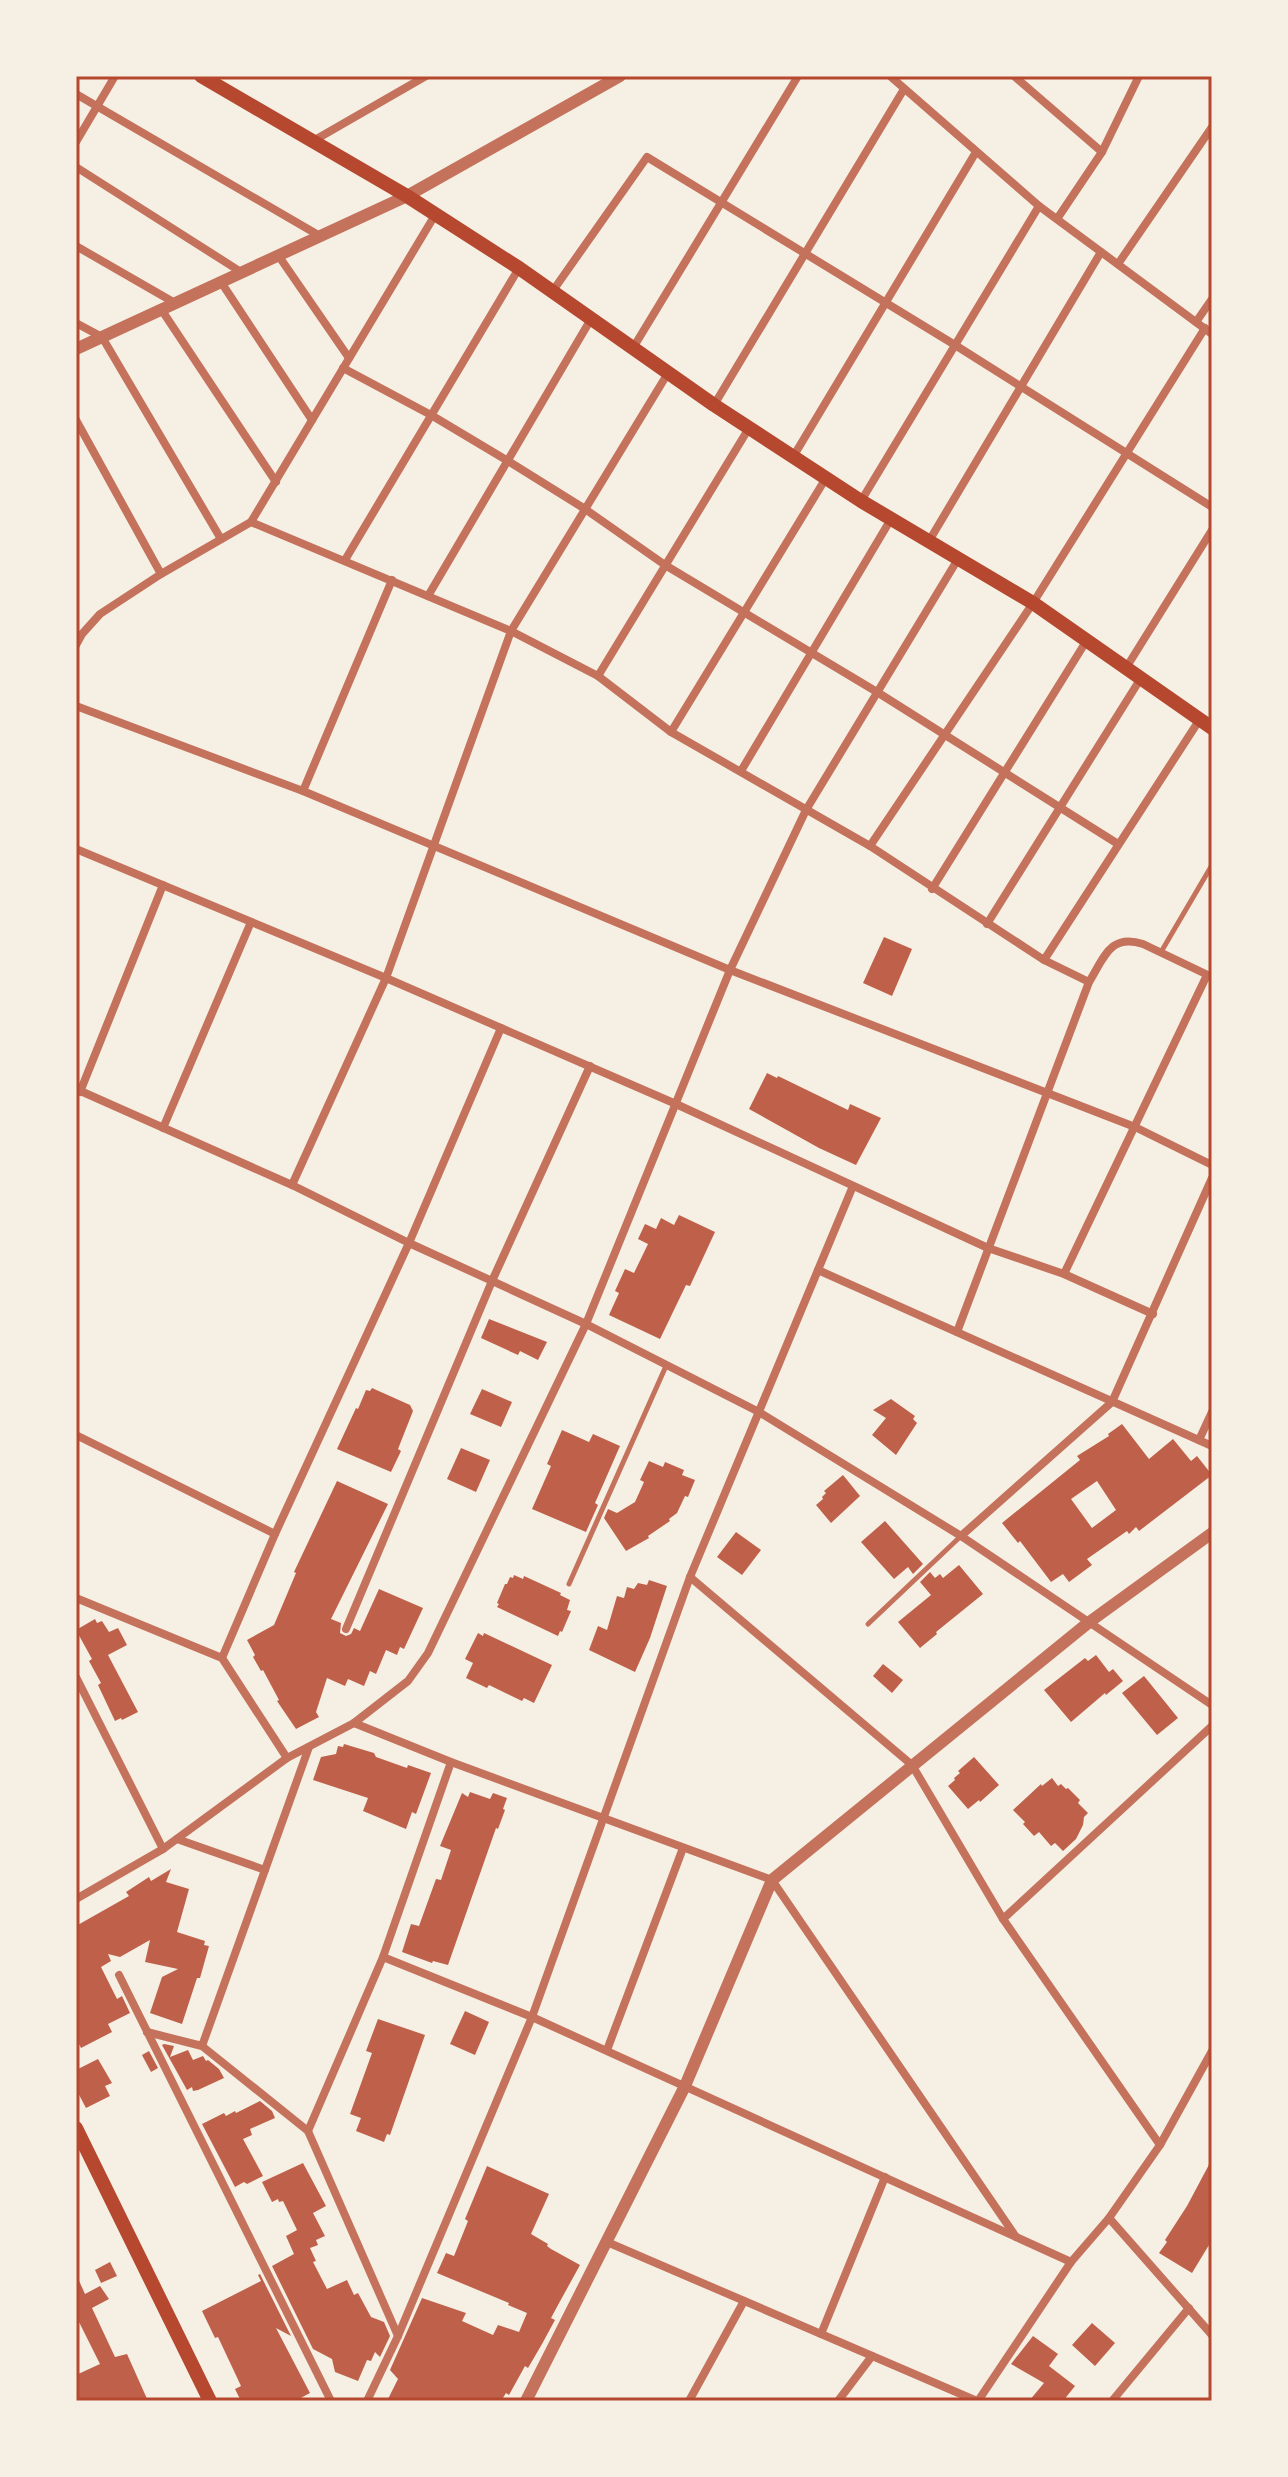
<svg xmlns="http://www.w3.org/2000/svg" width="1288" height="2477" font-family="'Work Sans',sans-serif">
<style>
.building{fill:#bf614a;fill-rule:evenodd}
.lines{fill:none;stroke-linecap:round;stroke-linejoin:round}
.service{stroke:#c5725c;stroke-width:5}
.minor{stroke:#c5725c;stroke-width:8}
.tertiary{stroke:#c5725c;stroke-width:12}
.secondary{stroke:#b5482f;stroke-width:14}
.neatline{fill:none;stroke:#b5482f;stroke-width:3}
</style>
<rect width="100%" height="100%" fill="#f6efe4"/>
<!-- building -->
<g class="building">
<path d="M884 937 912 949 892 996 863 983Z"/>
<path d="M767 1073 777 1078 778 1076 848 1110 850 1104 881 1118 856 1165 819 1148 749 1109Z"/>
<path d="M679 1215 715 1232 690 1286 686 1285 660 1339 609 1315 619 1293 615 1291 625 1269 634 1273 648 1244 638 1239 645 1224 656 1229 661 1218 674 1225Z"/>
<path d="M489 1319 547 1342 538 1360 520 1351 518 1355 481 1338Z"/>
<path d="M372 1388 410 1405 413 1411 398 1449 401 1451 391 1472 337 1449 356 1408 358 1409 366 1390 370 1391Z"/>
<path d="M482 1389 512 1402 501 1427 470 1414Z"/>
<path d="M891 1399 915 1416 913 1419 917 1423 896 1455 872 1435 886 1418 873 1410Z"/>
<path d="M1122 1424 1149 1459 1173 1439 1191 1461 1197 1456 1212 1475 1139 1531 1136 1527 1129 1534 1127 1531 1087 1559 1092 1565 1069 1582 1063 1574 1051 1582 1020 1541 1018 1543 1002 1523 1080 1460 1077 1456 1109 1436 1108 1434ZM1097 1481 1116 1510 1092 1528 1071 1499Z"/>
<path d="M562 1430 589 1442 593 1434 620 1446 595 1503 598 1505 586 1532 532 1509 551 1466 547 1464Z"/>
<path d="M461 1448 490 1460 476 1492 447 1479Z"/>
<path d="M649 1461 663 1467 665 1462 684 1470 682 1475 695 1480 688 1497 685 1496 677 1513 669 1519 670 1521 648 1536 649 1538 626 1551 604 1518 608 1509 617 1513 635 1502 644 1482 640 1480Z"/>
<path d="M843 1475 860 1496 831 1523 816 1505 823 1499 822 1497 826 1493 824 1491Z"/>
<path d="M337 1481 388 1504 331 1619 341 1623 340 1633 346 1636 351 1634 354 1628 360 1631 379 1589 423 1608 404 1649 400 1647 397 1655 386 1650 376 1674 370 1671 364 1686 348 1679 345 1686 327 1678 316 1712 319 1717 296 1729 277 1701 279 1700 263 1670 261 1671 253 1657 255 1655 247 1640 274 1625 296 1573 294 1572Z"/>
<path d="M885 1521 923 1564 913 1574 908 1567 894 1579 861 1542Z"/>
<path d="M736 1532 761 1550 742 1575 717 1557Z"/>
<path d="M959 1565 983 1594 936 1632 937 1634 920 1648 898 1622 931 1595 920 1582 930 1572 935 1578 940 1574 943 1578Z"/>
<path d="M514 1575 523 1579 524 1576 561 1593 560 1595 570 1600 567 1610 571 1611 562 1632 560 1631 558 1636 497 1607 499 1604 497 1603 505 1584H507L510 1577 513 1578Z"/>
<path d="M649 1580 667 1586 650 1638 635 1672 589 1650 598 1626 607 1630 617 1596 624 1598 627 1587 634 1589 638 1583 647 1585Z"/>
<path d="M95 1619 97 1623 102 1621 109 1632 118 1628 127 1645 108 1655 138 1712 122 1720 121 1718 115 1721 98 1685 101 1683 89 1661 92 1659 76 1630Z"/>
<path d="M478 1633 483 1636 484 1633 552 1665 534 1703 524 1698 522 1701 489 1685 487 1688 466 1678 473 1663 465 1659Z"/>
<path d="M1096 1655 1109 1672 1113 1669 1123 1681 1106 1695 1105 1693 1071 1722 1044 1690 1085 1658 1088 1661Z"/>
<path d="M883 1664 903 1680 892 1693 873 1676Z"/>
<path d="M1144 1676 1178 1718 1157 1735 1122 1693Z"/>
<path d="M344 1744 374 1753 376 1757 407 1768 408 1765 431 1773 416 1814 412 1812 406 1829 363 1811 368 1798 313 1780 321 1757 336 1754 338 1746 343 1747Z"/>
<path d="M974 1757 999 1785 980 1802 979 1800 968 1809 948 1786 955 1780 954 1778 960 1773 958 1771Z"/>
<path d="M1052 1778 1058 1786 1061 1784 1066 1789 1068 1788 1080 1800 1078 1803 1088 1813 1084 1817 1083 1825 1076 1839 1063 1851 1055 1843 1051 1846 1039 1832 1034 1836 1023 1824 1025 1822 1013 1810 1041 1784 1042 1786Z"/>
<path d="M470 1792 490 1799 493 1793 507 1798 503 1809 505 1810 498 1829 496 1828 448 1965 433 1961 432 1963 402 1952 411 1924 419 1926 436 1879 441 1880 451 1850 440 1846 462 1793 468 1797Z"/>
<path d="M171 1869 166 1882 189 1889 177 1932 205 1941 204 1945 209 1946 200 1978H197L182 2024 150 2013 162 1977 178 1969 145 1962 150 1940 120 1957 108 1954 111 1961 101 1967 117 1999 122 1996 130 2013 108 2024 112 2032 81 2048 76 2038V1926L129 1896 126 1892 149 1877 151 1881Z"/>
<path d="M465 2011 489 2022 475 2055 450 2044Z"/>
<path d="M378 2019 425 2035 390 2135 387 2134 384 2142 356 2131 361 2118 350 2114 372 2053 366 2051Z"/>
<path d="M164 2044 174 2046 170 2057 188 2050 193 2060 203 2056 206 2061 208 2060 219 2069 224 2078 198 2090 193 2091 192 2087 187 2090 162 2045Z"/>
<path d="M149 2051 158 2068 151 2072 142 2055Z"/>
<path d="M98 2059 112 2083 105 2086 110 2096 86 2108 76 2089V2070Z"/>
<path d="M260 2101 272 2111 275 2118 250 2129 252 2135 243 2139 263 2176 247 2184 244 2182 235 2187 202 2124 224 2113 226 2116 235 2111 236 2113Z"/>
<path d="M1212 2159V2240L1192 2273 1159 2253 1167 2242 1165 2240 1187 2206Z"/>
<path d="M303 2163 326 2206 313 2213 325 2236 316 2240 318 2245 310 2248 316 2261 313 2262 327 2289 347 2280 354 2295 358 2293 371 2317 384 2322 390 2336 380 2357 375 2352 371 2361 367 2360 358 2381 335 2372 332 2359 313 2349 272 2266 294 2254 286 2236 297 2230 283 2201 279 2202 278 2199 272 2202 262 2182Z"/>
<path d="M487 2166 549 2194 531 2234 548 2244 547 2246 551 2249 580 2265 558 2305 551 2318 555 2320 542 2344 528 2368 525 2366 509 2395 506 2393 501 2401H387L398 2379 390 2370 422 2298 466 2313 462 2321 493 2335 498 2325 519 2332 527 2313 508 2305 509 2303 437 2273 446 2253 454 2256 468 2221 465 2219Z"/>
<path d="M110 2262 117 2276 101 2283 95 2270Z"/>
<path d="M76 2274 85 2294 100 2286 109 2299 92 2308 115 2357 127 2354 148 2401H76V2375L100 2364 76 2316Z"/>
<path d="M260 2274 291 2336 276 2328 310 2393 295 2401H241L235 2389 241 2386 218 2337 215 2338 202 2311 261 2281 258 2275Z"/>
<path d="M1092 2323 1115 2343 1095 2366 1072 2345Z"/>
<path d="M1033 2336 1058 2354 1049 2366 1075 2386 1063 2401H1029L1044 2383 1011 2364Z"/>
</g>
<g class="lines">
<!-- service -->
<g class="service">
<path d="M1161 952 1212 865"/>
<path d="M569 1584 666 1366"/>
<path d="M868 1624 961 1536"/>
</g>
<!-- minor -->
<g class="minor">
<path d="M890 76 1039 206 1212 334"/>
<path d="M1014 76 1102 152"/>
<path d="M76 94 320 236"/>
<path d="M313 141 426 76"/>
<path d="M76 142 115 76"/>
<path d="M76 167 241 272"/>
<path d="M1057 219 1102 152 1139 76"/>
<path d="M76 246 175 303"/>
<path d="M278 255 349 358"/>
<path d="M1118 264 1212 127"/>
<path d="M221 282 312 420"/>
<path d="M552 292 647 157 955 345 1212 507"/>
<path d="M161 309 276 482"/>
<path d="M1196 322 1212 299"/>
<path d="M76 323 102 337 221 539"/>
<path d="M633 348 798 76"/>
<path d="M343 368 431 415 508 461 585 509 665 565 877 692 1118 844"/>
<path d="M714 405 904 89"/>
<path d="M76 420 161 574"/>
<path d="M793 457 976 152"/>
<path d="M861 501 1039 206"/>
<path d="M251 522 511 631 598 676 671 732 870 846 1044 960 1089 982"/>
<path d="M929 541 1101 252"/>
<path d="M345 560 519 268"/>
<path d="M428 596 591 319"/>
<path d="M76 645 82 634 100 614 161 574 251 522 435 215"/>
<path d="M1126 668 1212 530"/>
<path d="M598 676 749 428"/>
<path d="M76 706 303 791 730 970 1135 1127 1212 1165"/>
<path d="M671 732 826 478"/>
<path d="M741 771 891 519"/>
<path d="M303 791 392 580"/>
<path d="M870 846 1033 603 1205 328"/>
<path d="M76 849 386 978 676 1104 988 1248 1064 1274 1153 1314"/>
<path d="M932 889 1087 640"/>
<path d="M987 924 1141 678"/>
<path d="M1044 960 1200 719"/>
<path d="M76 1089 292 1185 409 1243 586 1324 759 1412 961 1536 1212 1705"/>
<path d="M80 1092 163 885"/>
<path d="M163 1128 251 922"/>
<path d="M292 1185 386 978 511 631 668 373"/>
<path d="M818 1270 1212 1446"/>
<path d="M1064 1274 1207 975"/>
<path d="M957 1332 1089 982C1104 958 1110 933 1143 944L1212 977"/>
<path d="M76 1435 275 1534"/>
<path d="M1199 1440 1212 1412"/>
<path d="M961 1536 1112 1402 1212 1178"/>
<path d="M690 1577 912 1765 1003 1919 1160 2145"/>
<path d="M76 1598 222 1658 287 1758"/>
<path d="M346 1629 492 1281 590 1066"/>
<path d="M222 1658 275 1534 409 1243 501 1028"/>
<path d="M76 1677 163 1849"/>
<path d="M354 1723 451 1762 772 1880 1016 2237"/>
<path d="M177 1839 265 1870"/>
<path d="M76 1899 163 1849 287 1758 354 1723 408 1681 428 1653 586 1324 730 970 806 810 958 559"/>
<path d="M1003 1919 1212 1726"/>
<path d="M383 1957 532 2017 1071 2262"/>
<path d="M119 1975 331 2401"/>
<path d="M147 2032 202 2046 308 2131 398 2336"/>
<path d="M202 2046 309 1747"/>
<path d="M607 2050 683 1848"/>
<path d="M308 2131 383 1957 451 1762"/>
<path d="M1109 2218 1212 2335"/>
<path d="M607 2242 977 2401"/>
<path d="M821 2334 885 2177"/>
<path d="M367 2401 398 2336 532 2017 690 1577 853 1186"/>
<path d="M689 2401 744 2301"/>
<path d="M838 2401 872 2356"/>
<path d="M978 2401 1071 2262 1109 2218 1160 2145 1212 2051"/>
<path d="M1112 2401 1189 2308"/>
</g>
<!-- tertiary -->
<g class="tertiary">
<path d="M76 349 407 196 620 76"/>
<path d="M526 2401 685 2086 772 1880 1088 1623 1212 1533"/>
</g>
<!-- secondary -->
<g class="secondary">
<path d="M201 76 407 196 519 268 714 405 861 501 1033 603 1212 728"/>
<path d="M76 2128 210 2401"/>
</g>
</g>
<!-- border -->
<rect width="1288" height="2477" fill="none" stroke="#f6efe4" stroke-width="156"/>
<rect x="78" y="78" width="1132" height="2321" class="neatline"/>
</svg>
